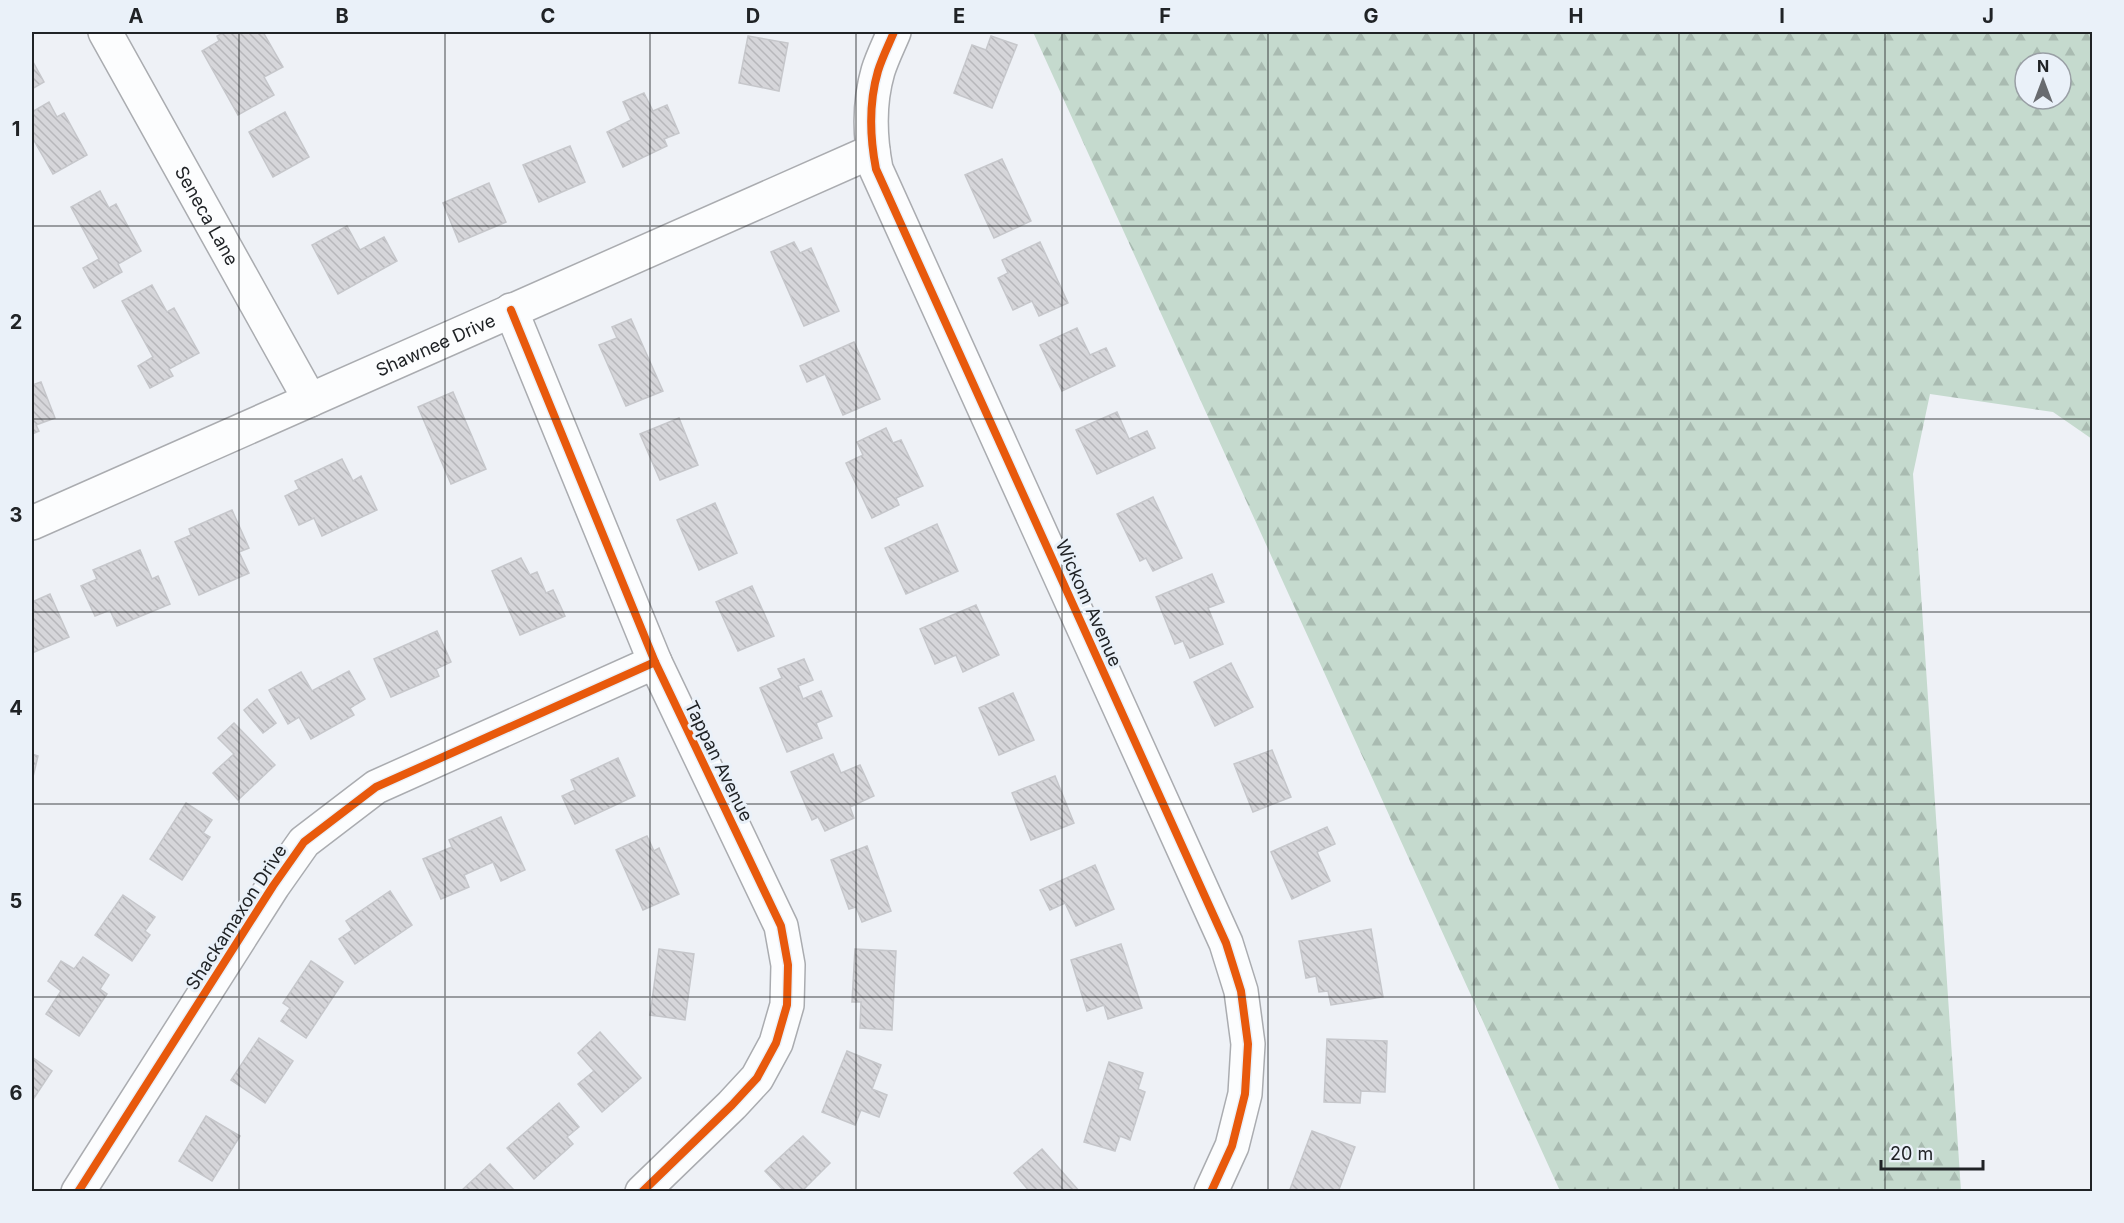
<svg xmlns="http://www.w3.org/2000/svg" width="2124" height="1223" font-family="Inter,sans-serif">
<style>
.forest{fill:url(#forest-firs);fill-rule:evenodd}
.building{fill:url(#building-back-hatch);stroke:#c6c7cb;stroke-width:1.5}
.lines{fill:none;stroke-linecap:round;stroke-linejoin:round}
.minor-casing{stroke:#aaacb0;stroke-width:36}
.minor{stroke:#fcfdfe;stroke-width:33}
.cycleway-casing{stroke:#eaf1f9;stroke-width:11}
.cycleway{stroke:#e8590c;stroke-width:8}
.grid{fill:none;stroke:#202326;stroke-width:1.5;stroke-opacity:0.55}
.labels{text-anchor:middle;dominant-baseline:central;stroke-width:6;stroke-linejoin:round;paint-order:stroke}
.street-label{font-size:18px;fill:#202326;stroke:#eaf1f9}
.neatline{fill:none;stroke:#202326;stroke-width:2}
.grid-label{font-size:20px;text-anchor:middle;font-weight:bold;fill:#202326}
</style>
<defs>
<pattern id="forest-firs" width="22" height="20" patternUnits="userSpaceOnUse" patternTransform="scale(1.5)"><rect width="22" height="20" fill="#c5dace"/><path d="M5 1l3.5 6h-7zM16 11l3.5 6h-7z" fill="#a9bbb1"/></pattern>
<pattern id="building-back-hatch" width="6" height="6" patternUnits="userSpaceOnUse" patternTransform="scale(1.5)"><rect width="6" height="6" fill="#d6d6da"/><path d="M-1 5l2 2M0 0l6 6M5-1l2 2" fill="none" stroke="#b7b7bb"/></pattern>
</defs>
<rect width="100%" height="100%" fill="#eef1f6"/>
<!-- forest -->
<path class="forest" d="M1033 32H2092V439L2053 412 1930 394 1913 474 1961 1191H1560ZM2025 63H2061V99H2025Z"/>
<!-- building -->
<g class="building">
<path d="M225 32H263L283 67 264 77 274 95 238 115 202 51 219 41 217 36Z"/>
<path d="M748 36 788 43 779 91 739 83Z"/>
<path d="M991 36 1017 45 992 108 954 93 972 45 986 50Z"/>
<path d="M32 60 44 82 32 89Z"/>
<path d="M644 93 653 111 667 105 679 133 664 139 667 146 623 167 607 132 631 120 623 102Z"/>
<path d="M49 102 57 117 64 113 87 155 53 174 32 137V112Z"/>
<path d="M285 112 309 157 273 177 249 132Z"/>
<path d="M570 146 585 182 539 202 523 165Z"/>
<path d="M1002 159 1031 221 994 238 965 175Z"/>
<path d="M489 183 506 222 459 242 443 203Z"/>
<path d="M100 191 109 208 116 204 141 251 118 264 122 272 94 288 83 268 99 259 71 207Z"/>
<path d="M347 226 360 250 384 237 397 261 338 294 312 245Z"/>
<path d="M794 242 800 253 811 248 839 311 804 326 771 252Z"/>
<path d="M1040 242 1068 303 1039 316 1032 301 1013 310 998 278 1008 273 1002 260Z"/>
<path d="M152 285 167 312 174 308 199 353 169 369 173 376 150 388 138 366 153 357 122 301Z"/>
<path d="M631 319 663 391 626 406 599 345 617 338 612 327Z"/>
<path d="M1077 328 1090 355 1106 348 1115 366 1062 391 1040 345Z"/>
<path d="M854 342 880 399 843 415 825 374 807 382 800 366Z"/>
<path d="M41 382 55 418 36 425 39 431 32 434V385Z"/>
<path d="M453 392 486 469 451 484 418 407Z"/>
<path d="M1117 412 1129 439 1147 431 1155 448 1097 474 1076 430Z"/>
<path d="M679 418 698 465 660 480 640 434Z"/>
<path d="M886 428 893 443 901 440 923 486 896 498 899 505 872 518 846 463 863 455 857 442Z"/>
<path d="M342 459 353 481 361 476 377 510 322 536 314 518 299 525 285 496 299 489 295 481Z"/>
<path d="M1153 497 1182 558 1153 571 1146 558 1140 561 1117 514Z"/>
<path d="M715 503 737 553 699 570 677 520Z"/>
<path d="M232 510 249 548 239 552 249 573 199 595 175 542 191 535 189 529Z"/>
<path d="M937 524 958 571 906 594 885 548Z"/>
<path d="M140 550 152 579 158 576 170 604 117 626 110 610 95 616 81 586 97 579 93 570Z"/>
<path d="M521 558 530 575 537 572 546 593 553 590 565 616 520 635 492 571Z"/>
<path d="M1212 574 1224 602 1208 608 1223 644 1190 658 1183 641 1175 644 1156 597Z"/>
<path d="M752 586 774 636 738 651 716 602Z"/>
<path d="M50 594 69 637 32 653V612L34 611 32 602Z"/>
<path d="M976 605 999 655 963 672 956 655 935 664 920 629Z"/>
<path d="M437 631 451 662 436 669 439 676 391 697 374 659Z"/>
<path d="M804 659 813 680 798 686 803 699 821 691 832 716 816 723 822 738 787 752 760 688 782 678 778 669Z"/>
<path d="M1231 663 1253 707 1215 726 1194 682Z"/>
<path d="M349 671 365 699 350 708 354 715 311 739 299 717 288 724 269 690 301 672 312 691Z"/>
<path d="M1013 693 1034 740 999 755 979 708Z"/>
<path d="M257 699 276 723 263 733 244 710Z"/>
<path d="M234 723 275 765 238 800 213 773 234 754 218 738Z"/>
<path d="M1272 750 1291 797 1253 812 1234 764Z"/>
<path d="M32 754 38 756 32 781Z"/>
<path d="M833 754 841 773 860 765 874 796 850 807 854 818 825 831 818 817 812 820 791 772Z"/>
<path d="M618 758 635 796 575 824 562 796 575 790 571 780Z"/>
<path d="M1055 776 1074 823 1031 840 1012 793Z"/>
<path d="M186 803 212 820 203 833 210 837 182 880 150 859Z"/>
<path d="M501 817 525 870 501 881 493 862 464 875 469 887 441 899 423 859 452 847 449 840Z"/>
<path d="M1327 827 1335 844 1317 852 1330 881 1292 899 1271 852Z"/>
<path d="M647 836 654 851 659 848 679 894 643 910 616 850Z"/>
<path d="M867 846 891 911 862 922 856 907 849 909 831 860Z"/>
<path d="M1095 865 1114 909 1076 926 1065 903 1050 910 1040 890Z"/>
<path d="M390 891 412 925 355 964 339 939 352 930 346 921Z"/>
<path d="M123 895 155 917 145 931 150 935 132 961 95 935Z"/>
<path d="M1371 929 1383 997 1331 1005 1328 991 1319 992 1316 976 1306 978 1299 941Z"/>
<path d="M1121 944 1142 1008 1108 1019 1104 1005 1087 1011 1071 960Z"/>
<path d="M659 949 694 954 685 1020 650 1015Z"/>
<path d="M855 949 896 951 892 1030 860 1028 861 1002H852Z"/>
<path d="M83 957 109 975 100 989 107 994 79 1036 46 1014 61 991 48 981 61 961 74 969Z"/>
<path d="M311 961 343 982 306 1038 281 1021 290 1008 283 1003Z"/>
<path d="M600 1032 641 1078 602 1112 578 1084 594 1071 578 1053Z"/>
<path d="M259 1038 293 1061 265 1103 231 1080Z"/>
<path d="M1327 1039 1387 1041 1385 1092 1361 1091 1360 1103 1324 1102Z"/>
<path d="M847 1051 881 1065 872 1089 887 1095 879 1117 861 1110 855 1125 822 1112Z"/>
<path d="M32 1057 52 1071 32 1101Z"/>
<path d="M1109 1062 1143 1073 1138 1089 1145 1092 1130 1140 1120 1136 1115 1151 1084 1142Z"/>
<path d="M559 1103 579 1127 567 1137 573 1144 534 1179 507 1148Z"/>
<path d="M206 1116 240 1136 212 1181 179 1161Z"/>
<path d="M1312 1131 1355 1147 1338 1192H1289Z"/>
<path d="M803 1136 830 1163 801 1192H785L765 1171Z"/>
<path d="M1042 1149 1080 1192H1030L1014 1173Z"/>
<path d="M490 1164 513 1189 510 1192H460Z"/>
</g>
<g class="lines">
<defs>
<g id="minor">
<path id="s1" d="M105 32 310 400"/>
<path d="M894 32C889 44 882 58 878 71 869 102 870 138 876 169L1226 943 1241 991 1248 1044 1245 1094 1232 1146 1211 1192"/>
<path d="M511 310 655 662 781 926 788 965 787 1005 776 1043 757 1078 732 1105 642 1192"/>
<path id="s2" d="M32 523 873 151"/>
<path d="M78 1192 273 886 304 842 376 787 655 662"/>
</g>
</defs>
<!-- minor casing -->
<use href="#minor" class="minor-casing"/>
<!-- minor -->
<use href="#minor" class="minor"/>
<defs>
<g id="cycleway">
<path d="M894 32C889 44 882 58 878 71 869 102 870 138 876 169L1226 943 1241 991 1248 1044 1245 1094 1232 1146 1211 1192"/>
<path d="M511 310 655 662 781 926 788 965 787 1005 776 1043 757 1078 732 1105 642 1192"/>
<path d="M78 1192 273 886 304 842 376 787 655 662"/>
</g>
</defs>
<!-- cycleway casing -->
<use href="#cycleway" class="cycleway-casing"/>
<!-- cycleway -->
<use href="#cycleway" class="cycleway"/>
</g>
<!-- grid -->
<path class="grid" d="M239 32V1192M445 32V1192M650 32V1192M856 32V1192M1062 32V1192M1268 32V1192M1474 32V1192M1679 32V1192M1885 32V1192M32 226H2092M32 419H2092M32 612H2092M32 804H2092M32 997H2092"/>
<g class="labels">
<!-- street labels -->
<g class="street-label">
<text stroke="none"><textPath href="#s1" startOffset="210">Seneca Lane</textPath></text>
<text stroke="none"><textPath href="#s2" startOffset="441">Shawnee Drive</textPath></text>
<text transform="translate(1089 603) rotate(66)">Wickom Avenue</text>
<text transform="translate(719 761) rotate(64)">Tappan Avenue</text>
<text transform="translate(236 917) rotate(-57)">Shackamaxon Drive</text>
</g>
</g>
<!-- border -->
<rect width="2124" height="1223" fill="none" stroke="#eaf1f9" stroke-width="66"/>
<!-- north arrow -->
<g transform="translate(2043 81)"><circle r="28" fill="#eaf1f9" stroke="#999fa5" stroke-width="1.5"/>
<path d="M0-4.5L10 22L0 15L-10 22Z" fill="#686b6f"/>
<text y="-9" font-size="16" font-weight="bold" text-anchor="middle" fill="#202326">N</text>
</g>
<!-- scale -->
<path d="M1881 1160v9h102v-9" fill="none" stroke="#202326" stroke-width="3"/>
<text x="1890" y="1160" font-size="18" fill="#202326" stroke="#eaf1f9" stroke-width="4.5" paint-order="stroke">20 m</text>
<rect x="33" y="33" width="2058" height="1157" class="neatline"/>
<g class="grid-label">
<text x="136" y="23">A</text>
<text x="342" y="23">B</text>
<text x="548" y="23">C</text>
<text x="753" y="23">D</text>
<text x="959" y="23">E</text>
<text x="1165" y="23">F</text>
<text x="1371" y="23">G</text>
<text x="1576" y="23">H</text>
<text x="1782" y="23">I</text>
<text x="1988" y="23">J</text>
<text x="16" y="136">1</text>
<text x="16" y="329">2</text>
<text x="16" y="522">3</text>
<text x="16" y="715">4</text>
<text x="16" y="908">5</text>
<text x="16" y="1100">6</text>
</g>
</svg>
